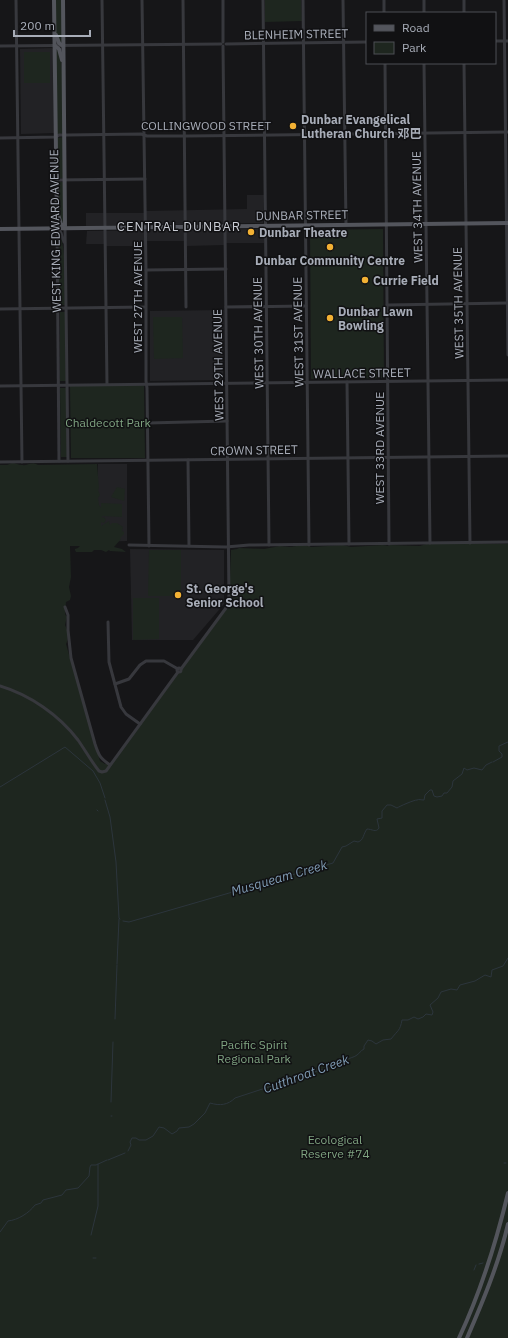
<svg xmlns="http://www.w3.org/2000/svg" width="508" height="1338" font-family="'IBM Plex Sans','Noto Sans SC',sans-serif">
<style>
.built{fill:#222225}
.green{fill:#1e261f}
.lines{fill:none;stroke-linecap:round;stroke-linejoin:round}
.stream{stroke:#2c353c;stroke-width:1}
.minor{stroke:#37383d;stroke-width:3}
.major{stroke:#53555c;stroke-width:4}
.poi-dot{fill:#f2b134;stroke:#111113;stroke-width:1.5}
.labels{text-anchor:middle;dominant-baseline:central;stroke-width:3;stroke-linejoin:round;paint-order:stroke}
.street-label{font-size:12px;fill:#a8adb8;stroke:#111113}
.poi-label{font-size:12px;font-weight:bold;fill:#a8adb8;stroke:#111113;text-anchor:start}
.park-label{font-size:12px;fill:#7fa381;stroke:#111113}
.neighbourhood-label{font-size:13px;letter-spacing:1px;fill:#c9ccd4;stroke:#111113}
.water-label{font-size:13px;font-style:italic;fill:#7f9bb3;stroke:#111113}
</style>
<rect width="100%" height="100%" fill="#161618"/>
<!-- built -->
<g class="built">
<path d="M52 48 53 49 54 133 21 134 20 49Z"/>
<path d="M247 195H264L263 223 86 226V213H146V211L247 209Z"/>
<path d="M262 229 264 231V243H224V245L187 246V241H147L144 246H106V244H86L87 231Z"/>
<path d="M224 310 223 380 150 381V311Z"/>
<path d="M98 464H127V541L98 542Z"/>
<path d="M130 549 224 550V604L193 640H132Z"/>
</g>
<!-- green -->
<g class="green">
<path d="M56 0H62V42H60L56 33Z"/>
<path d="M265 0H301L302 21 265 22Z"/>
<path d="M56 50H58L61 60 62 70 63 133 57 135Z"/>
<rect x="24" y="52" width="26" height="31"/>
<path d="M63 137V178H58L57 138Z"/>
<path d="M58 182H63L64 219 62 224 59 212Z"/>
<path d="M383 229 384 378 311 379 310 230Z"/>
<path d="M60 234C67 256 64 281 65 305H59V236Z"/>
<path d="M60 312H65L66 381H60Z"/>
<path d="M153 317H182L183 358 154 359Z"/>
<path d="M144 385 145 458H71L70 386Z"/>
<path d="M60 388H66L67 457H61Z"/>
<path d="M12 463C15 463 19 465 22 465 28 466 31 461 38 465L97 464 99 488 98 490 100 495 98 498 99 505 101 508V503L122 504V517L102 516V518L104 517 106 520 104 523 101 522V526L109 521 110 525 112 523H117L123 527 122 531 124 532V534L120 538 121 539 114 547 122 549 126 552 110 551 109 550 106 552 101 550H94L92 552H76L75 550V549L78 548 80 546H70L71 577 69 587 71 596 70 600 66 602 65 614 67 617 65 625C68 630 69 639 66 644L100 761 105 764H111L229 606 231 550 237 549 239 548 264 549 280 546 290 547 302 545 312 547 343 545 351 547 383 545 389 546 390 545 420 546 426 544H508V1338H0V465H7Z"/>
<path d="M117 487 125 489 124 501 111 497Z"/>
<path d="M149 550H181V596H148Z"/>
<path d="M133 598H159V639L133 640Z"/>
</g>
<g class="lines">
<!-- stream -->
<g class="stream">
<path d="M493 762 502 757V754L499 751V746L508 742"/>
<path d="M0 787 65 747 93 771 100 783 105 798"/>
<path d="M105 800 110 817 116 862 119 918 120 919"/>
<path d="M97 810 98 811"/>
<path d="M123 921 129 922 333 863 342 847 346 846 354 841 358 842C364 840 363 834 367 829 372 829 376 833 379 828L377 819 382 818V811L387 805H391L397 808C400 806 414 800 417 800 419 799 421 800 424 800L425 795 430 790H432L434 796 437 797 442 796 444 793H447L452 787 453 781 462 774 464 768 467 770 474 768 482 770 486 765 492 762"/>
<path d="M117 964 119 919"/>
<path d="M115 1019 117 965"/>
<path d="M111 1102 113 1042"/>
<path d="M111 1116H112"/>
<path d="M128 1151 131 1145 130 1142 132 1138H136L139 1140H146L153 1136 159 1127 164 1128 172 1134 177 1131 179 1128 189 1127 194 1124 205 1113 210 1103C220 1106 228 1105 235 1098L345 1062 346 1060C349 1058 355 1057 357 1055 360 1053 360 1051 364 1049V1046L368 1040 372 1041 376 1044 383 1040 391 1039C398 1030 400 1031 402 1020H408L414 1017 418 1019 423 1017 426 1014 432 1015 433 1012 430 1005 438 998 441 992 451 989 457 990 460 985 475 981 485 975 491 977 492 970 503 966 508 958"/>
<path d="M108 1160 125 1153"/>
<path d="M504 1163H506"/>
<path d="M0 1232 8 1221C18 1220 29 1213 35 1205L41 1203 43 1200 62 1195 66 1190 78 1188 89 1176 90 1167 91 1165H96L107 1160"/>
<path d="M91 1235 98 1206V1164"/>
<path d="M93 1258H96"/>
<path d="M479 1264 483 1263"/>
<path d="M474 1270 476 1265"/>
</g>
<!-- minor -->
<g class="minor">
<path d="M16 0 22 462"/>
<path d="M102 0 107 384"/>
<path d="M142 0 146 270V381L147 388 149 546"/>
<path d="M183 0 186 307"/>
<path d="M223 0V42"/>
<path d="M263 0 269 545"/>
<path d="M303 0 309 545"/>
<path d="M343 0 346 225"/>
<path d="M384 0V13"/>
<path d="M424 0V13"/>
<path d="M464 0V13"/>
<path d="M504 0 508 355"/>
<path d="M495 41H508"/>
<path d="M226 44 367 42"/>
<path d="M0 46 221 44"/>
<path d="M385 63 389 544"/>
<path d="M424 63 430 543"/>
<path d="M464 63 470 543"/>
<path d="M0 138 56 137 59 135H67L141 134 147 136H187L508 132"/>
<path d="M56 180 145 179"/>
<path d="M57 228 59 461"/>
<path d="M57 228 61 233 64 242"/>
<path d="M65 228 68 461"/>
<path d="M146 270 226 269"/>
<path d="M387 305 508 303"/>
<path d="M226 307 306 306"/>
<path d="M0 309 145 307"/>
<path d="M347 382 349 544"/>
<path d="M0 386 508 380"/>
<path d="M148 423 227 421"/>
<path d="M188 460 189 546"/>
<path d="M0 462 508 456"/>
<path d="M129 545 226 547 249 545 508 542"/>
<path d="M65 607 68 615V630L71 658 95 744C99 756 100 758 110 765"/>
<path d="M108 622 109 662 121 707 126 714 140 724"/>
<circle cx="179" cy="670" r="2"/>
<path d="M181 669 226 608 229 599 223 46"/>
<path d="M115 684 129 679 140 665 146 661H164L178 669"/>
<path d="M0 686C30 695 59 715 78 740 85 750 91 761 99 771L102 772 106 771 178 672"/>
</g>
<!-- major -->
<g class="major">
<path d="M54 0 57 228"/>
<path d="M63 0 65 228"/>
<path d="M56 35 59 43 63 46"/>
<path d="M55 46 59 49 62 60"/>
<path d="M58 215 61 224 65 228"/>
<path d="M0 229 508 223"/>
<path d="M459 1338C481 1291 496 1243 508 1193"/>
<path d="M467 1338C483 1301 499 1263 508 1224"/>
</g>
</g>
<!-- markers -->
<g class="poi-dot">
<circle cx="293" cy="126" r="4"/>
<circle cx="251" cy="232" r="4"/>
<circle cx="330" cy="247" r="4"/>
<circle cx="365" cy="280" r="4"/>
<circle cx="330" cy="318" r="4"/>
<circle cx="178" cy="595" r="4"/>
</g>
<g class="labels">
<!-- street labels -->
<g class="street-label">
<text transform="translate(296 34) rotate(-1)">BLENHEIM STREET</text>
<text x="206" y="125">COLLINGWOOD STREET</text>
<text transform="translate(417 207) rotate(-91)">WEST 34TH AVENUE</text>
<text transform="translate(302 215) rotate(-1)">DUNBAR STREET</text>
<text transform="translate(55 231) rotate(-91)">WEST KING EDWARD AVENUE</text>
<text transform="translate(137 297) rotate(-90)">WEST 27TH AVENUE</text>
<text transform="translate(458 303) rotate(-91)">WEST 35TH AVENUE</text>
<text transform="translate(298 332) rotate(-91)">WEST 31ST AVENUE</text>
<text transform="translate(258 333) rotate(-91)">WEST 30TH AVENUE</text>
<text transform="translate(218 365) rotate(-91)">WEST 29TH AVENUE</text>
<text transform="translate(362 373) rotate(-1)">WALLACE STREET</text>
<text transform="translate(379 448) rotate(-90)">WEST 33RD AVENUE</text>
<text transform="translate(254 450) rotate(-1)">CROWN STREET</text>
</g>
<!-- poi labels -->
<g class="poi-label">
<text x="301" y="119">Dunbar Evangelical<tspan x="301" dy="14">Lutheran Church 邓巴</tspan></text>
<text x="259" y="232">Dunbar Theatre</text>
<text x="330" y="260" text-anchor="middle">Dunbar Community Centre</text>
<text x="373" y="280">Currie Field</text>
<text x="338" y="311">Dunbar Lawn<tspan x="338" dy="14">Bowling</tspan></text>
<text x="186" y="588">St. George's<tspan x="186" dy="14">Senior School</tspan></text>
</g>
<!-- park labels -->
<g class="park-label">
<text x="108" y="422">Chaldecott Park</text>
<text x="254" y="1044">Pacific Spirit<tspan x="254" dy="14">Regional Park</tspan></text>
<text x="335" y="1139">Ecological<tspan x="335" dy="14">Reserve #74</tspan></text>
</g>
<!-- neighbourhood labels -->
<g class="neighbourhood-label">
<text x="179" y="226">CENTRAL DUNBAR</text>
</g>
<!-- water labels -->
<g class="water-label">
<text transform="translate(279 878) rotate(-16)">Musqueam Creek</text>
<text transform="translate(306 1074) rotate(-20)">Cutthroat Creek</text>
</g>
</g>
<!-- legend -->
<rect x="366" y="12" width="130" height="52" fill="#111113" stroke="#4d4f55"/>
<rect x="374" y="25" width="20" height="6" fill="#53555c" stroke="#4d4f55"/>
<text x="402" y="32" font-size="12" fill="#a8adb8">Road</text>
<rect x="374" y="42" width="20" height="12" fill="#1e261f" stroke="#4d4f55"/>
<text x="402" y="52" font-size="12" fill="#a8adb8">Park</text>
<!-- scale -->
<path d="M14 30v6h76v-6" fill="none" stroke="#a8adb8" stroke-width="2"/>
<text x="20" y="30" font-size="12" fill="#a8adb8" stroke="#111113" stroke-width="3" paint-order="stroke">200 m</text>
</svg>
